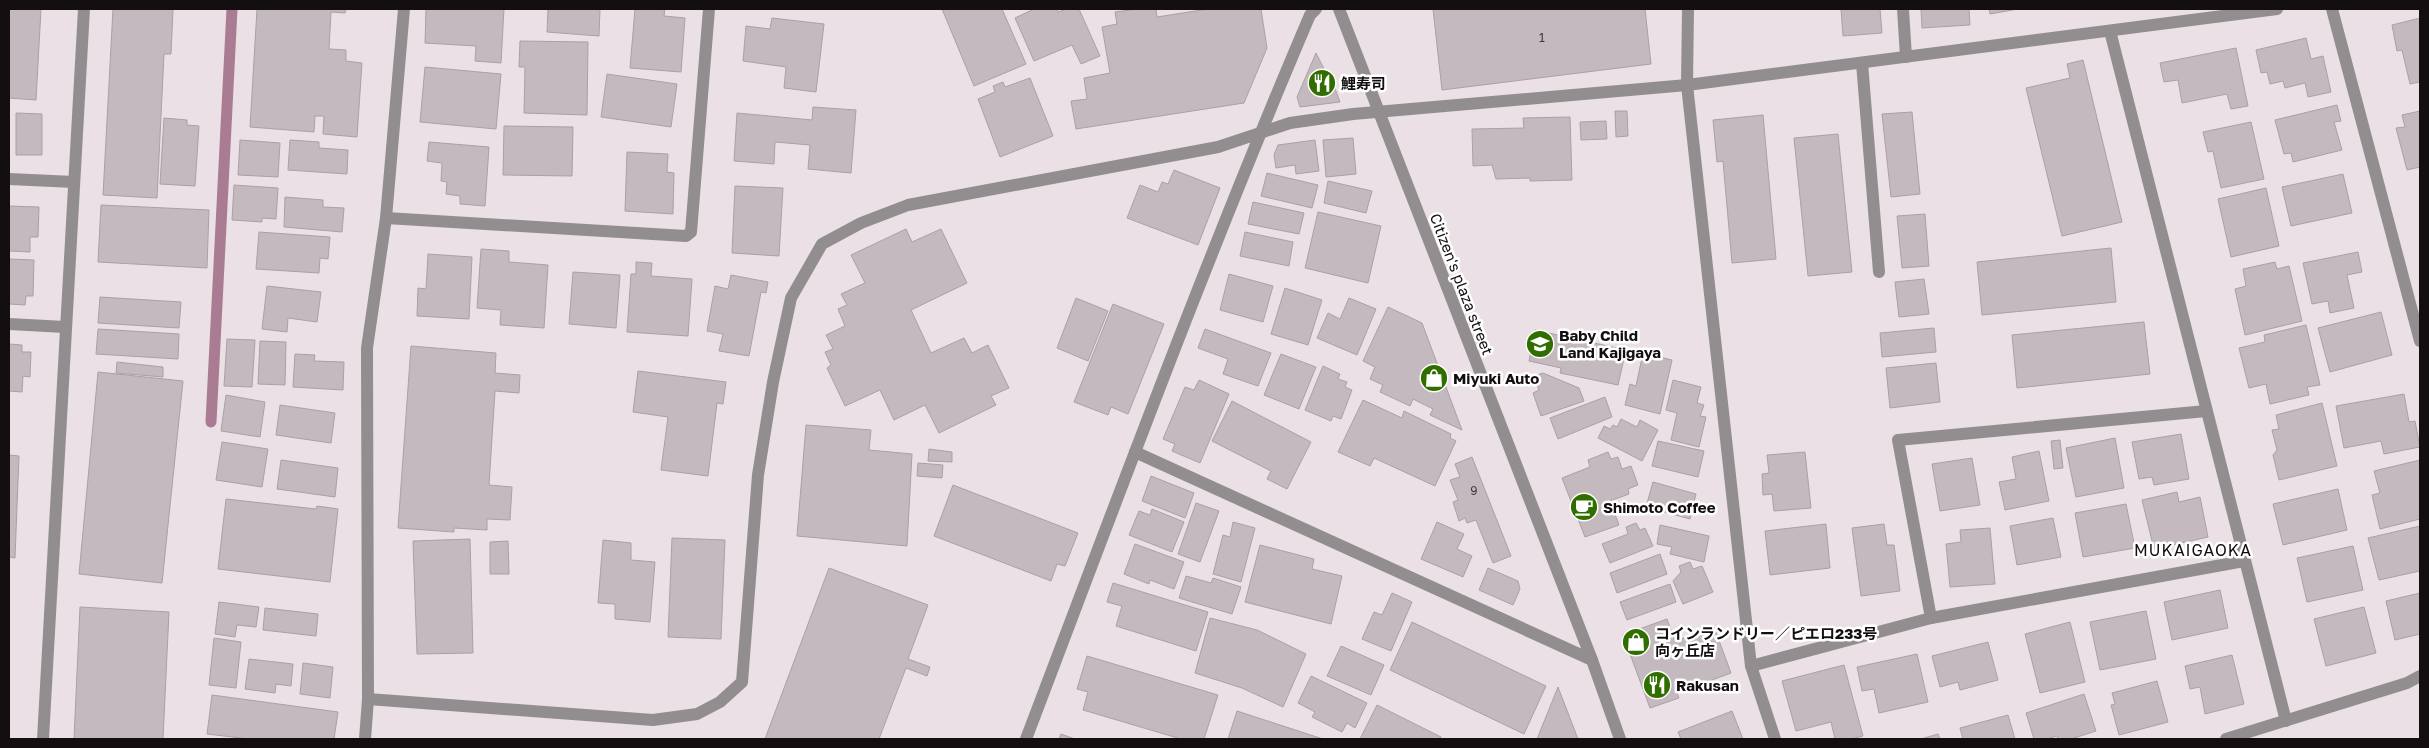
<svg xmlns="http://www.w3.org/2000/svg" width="2429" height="748" font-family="'Golos Text','Noto Sans JP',sans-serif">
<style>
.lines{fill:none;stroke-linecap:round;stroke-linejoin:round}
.stream{stroke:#a97c93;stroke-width:11}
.building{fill:#c3b9be;stroke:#aaa0a5}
.service{stroke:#928e90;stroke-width:12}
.minor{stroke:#928e90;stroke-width:12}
.tertiary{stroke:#928e90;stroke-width:12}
.labels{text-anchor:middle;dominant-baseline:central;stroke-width:5;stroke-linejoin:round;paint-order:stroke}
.number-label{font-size:12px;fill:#3f3a3c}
.poi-label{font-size:15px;font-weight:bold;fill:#130f11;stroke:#fff;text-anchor:start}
.street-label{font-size:15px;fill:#130f11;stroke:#fff}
.neighbourhood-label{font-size:16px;letter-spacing:1px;fill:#130f11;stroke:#fff}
</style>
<rect width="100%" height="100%" fill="#ebe0e5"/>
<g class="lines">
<!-- stream -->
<path class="stream" d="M211 422 232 9"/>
</g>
<!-- building -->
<g class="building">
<path d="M9 9H41L36 100 9 98Z"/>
<path d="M113 9H173L171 54H164L157 198 103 195Z"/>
<path d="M257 9H346L345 13 331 12 329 49 346 50V61L362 63 357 137 323 134 324 116H315L314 132 250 127Z"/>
<path d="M426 9H504L501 63 475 61 476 46 425 43Z"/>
<path d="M548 9H600L599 36 547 32Z"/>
<path d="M635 9H665L664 16 685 18 681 72 630 68Z"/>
<path d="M942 9H1002L1026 64 974 86Z"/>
<path d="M1034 9H1057L1058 12 1067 9H1079L1100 56 1081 64 1072 45 1034 61 1015 18Z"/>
<path d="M1137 9H1156L1157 17 1208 9H1261L1267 48 1244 103 1076 129 1071 101 1087 99 1084 78 1110 73 1102 27 1117 24 1115 12Z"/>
<path d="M1433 9H1645L1651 64 1442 90Z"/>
<path d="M1841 9H1880L1882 33 1843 36Z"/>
<path d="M1921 9H1969L1970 25 1922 28Z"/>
<path d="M1989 9H2018L1990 14Z"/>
<path d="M772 18 824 24 816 92 784 88 786 67 743 61 746 26 770 29Z"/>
<path d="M2420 18V82L2410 84 2402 50 2397 51 2392 25Z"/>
<path d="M2306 38 2311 59 2323 56 2331 92 2308 97 2305 83 2285 88 2283 81 2270 84 2267 72 2261 73 2256 50Z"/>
<path d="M520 41 588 42 587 115 524 113 525 67H519Z"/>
<path d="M2236 48 2248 106 2231 109 2227 94 2182 103 2178 80 2164 82 2160 63Z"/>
<path d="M1316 53 1327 75H1330L1340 102 1300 107 1297 97Z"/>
<path d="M2083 60 2122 222 2062 236 2026 88 2070 78 2067 64Z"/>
<path d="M425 67 501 74 496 129 420 122Z"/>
<path d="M607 74 677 84 671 127 601 117Z"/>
<path d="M1030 78 1053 136 1000 157 978 99 995 92 993 86 1003 82 1005 87Z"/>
<path d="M2337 105 2341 121 2334 122 2342 150 2293 162 2291 153 2284 154 2275 120Z"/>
<path d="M813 107 856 110 851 173 808 169 810 145 775 142 774 164 734 161 737 113 812 120Z"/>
<path d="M1615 111H1627L1628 136 1616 137Z"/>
<path d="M2420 111V167L2407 170 2396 128 2405 127 2402 115Z"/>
<path d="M1912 112 1920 194 1891 197 1882 114Z"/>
<path d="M16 113 42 114V155H16Z"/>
<path d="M1763 115 1776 259 1732 263 1723 161 1717 162 1713 120Z"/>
<path d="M1570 117 1572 180 1530 181V178L1496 179 1492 165 1473 166 1472 129 1524 128 1523 118Z"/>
<path d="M164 118 187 120V125L199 126 195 186 160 184Z"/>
<path d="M1606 121 1607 139 1581 140 1580 122Z"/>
<path d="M2251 122 2264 179 2221 188 2213 151 2208 152 2203 132Z"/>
<path d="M504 126 573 127 572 176 503 175Z"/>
<path d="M1838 134 1852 272 1808 276 1794 138Z"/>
<path d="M1353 138 1356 174 1326 177 1323 140Z"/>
<path d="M240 140 280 143 278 177 238 175Z"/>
<path d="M290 140 319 142V148L348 150 347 174 288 170Z"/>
<path d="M1315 140 1319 171 1296 174 1295 165 1276 168 1274 155 1278 145Z"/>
<path d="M429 142 489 147 485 206 460 204V196L446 194 447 182 441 181 442 163 427 161Z"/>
<path d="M627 152 668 154 667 172 674 173 673 214 625 211Z"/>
<path d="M1174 170 1220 188 1198 245 1127 218 1140 185 1158 192 1162 182 1168 184Z"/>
<path d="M1267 173 1318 185 1312 208 1261 196Z"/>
<path d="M2343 174 2352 213 2291 226 2282 187Z"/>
<path d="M1328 181 1372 191 1366 213 1324 203Z"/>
<path d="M234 185 278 188 276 219 262 218V222L232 220Z"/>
<path d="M735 186 783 188 779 256 732 253Z"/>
<path d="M2266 188 2279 246 2231 257 2218 199Z"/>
<path d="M285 197 323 200V207L344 208 342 232 284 227Z"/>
<path d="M1253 202 1304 213 1299 234 1248 224Z"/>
<path d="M101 205 209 210 207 268 98 262Z"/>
<path d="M9 206 39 207 38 237H30V252L9 251Z"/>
<path d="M1318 212 1381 226 1368 283 1305 268Z"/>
<path d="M1925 214 1929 266 1902 268 1897 216Z"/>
<path d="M906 229 912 242 941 229 967 283 911 310 931 353 964 338 972 353 988 345 1009 388 991 396 996 405 939 433 925 405 894 420 880 390 845 406 827 368 831 365 825 352 833 349 826 335 845 326 838 309 847 305 841 294 865 283 851 255Z"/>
<path d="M259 232 330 237 328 259 320 258 319 273 256 269Z"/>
<path d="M1245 232 1293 242 1289 266 1240 256Z"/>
<path d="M2111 248 2116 302 1982 315 1977 262Z"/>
<path d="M481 249 509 251V262L548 265 544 328 500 325 501 310 477 308Z"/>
<path d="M2358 252 2362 272 2347 275 2354 308 2330 313 2328 301 2312 304 2303 263Z"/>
<path d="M428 254 472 257 469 319 417 316 418 288 426 289Z"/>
<path d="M9 259 34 260 33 296H26L25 305 9 304Z"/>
<path d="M636 262 652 263 651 276 692 279 688 336 627 332 631 274H636Z"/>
<path d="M2275 262 2277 269 2289 266 2302 321 2245 335 2235 289 2246 286 2243 269Z"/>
<path d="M573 272 620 275 616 328 569 324Z"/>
<path d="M1229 274 1273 286 1263 322 1220 310Z"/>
<path d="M731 275 768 282 766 293 761 292 749 356 719 351 723 334 707 331 715 286 728 289Z"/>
<path d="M1924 279 1929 314 1899 317 1895 282Z"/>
<path d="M267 286 321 292 317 322 288 318 287 332 262 329Z"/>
<path d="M1285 288 1322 300 1308 345 1271 334Z"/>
<path d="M100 297 181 302 179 328 98 323Z"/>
<path d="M1076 298 1108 311 1088 361 1057 348Z"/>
<path d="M1349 298 1376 309 1357 355 1317 338 1328 313 1340 319Z"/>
<path d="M1113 304 1164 324 1128 414 1111 407 1108 415 1074 402Z"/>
<path d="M1388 307 1422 323 1462 430 1430 415 1433 409 1413 399 1410 406 1380 392 1383 385 1370 379 1375 367 1363 361Z"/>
<path d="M2381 312 2392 355 2330 372 2318 328Z"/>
<path d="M2144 322 2150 374 2017 388 2012 335Z"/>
<path d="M2306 325 2320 385 2307 387 2309 395 2270 404 2266 384 2249 388 2239 348 2265 342 2264 335Z"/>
<path d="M1934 328 1936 352 1882 357 1880 333Z"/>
<path d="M98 329 179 334 178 359 96 354Z"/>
<path d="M1205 329 1271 353 1258 386 1223 374 1228 359 1198 348Z"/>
<path d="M1535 330 1626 350 1618 385 1560 373 1561 368 1529 361Z"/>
<path d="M227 339 255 340 252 387 224 386Z"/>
<path d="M260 341 286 342 285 385 258 384Z"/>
<path d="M9 344 22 345V352H31L30 377 23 376 22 392 9 391Z"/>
<path d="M411 346 496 353 495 373 520 375 519 393 495 391 489 485 512 487 510 520 487 519V530L454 528V532L398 528Z"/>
<path d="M1643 353 1672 360 1660 414 1625 405 1630 384 1636 386Z"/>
<path d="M295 354 315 355 314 361 344 362 343 390 293 387Z"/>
<path d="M1281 354 1316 367 1299 409 1264 395Z"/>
<path d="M117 362 163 367V377L116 373Z"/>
<path d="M1936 363 1940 402 1890 408 1886 368Z"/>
<path d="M1323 366 1340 374 1338 379 1347 382 1345 387 1352 390 1341 419 1333 416 1331 421 1305 410Z"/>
<path d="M638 371 726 382 723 404 717 403 708 476 661 470 668 417 633 412Z"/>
<path d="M98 372 183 381 162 583 79 574Z"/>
<path d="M1543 373 1579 388 1584 401 1541 416 1533 393 1539 390 1534 376Z"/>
<path d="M1199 380 1229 394 1200 463 1172 451 1175 444 1163 439 1185 387 1194 390Z"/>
<path d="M1673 380 1701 387 1697 403 1704 405 1700 416 1706 417 1699 447 1671 440 1677 413 1666 410Z"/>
<path d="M2404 394 2409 422 2415 421 2420 447 2384 454 2381 441 2344 448 2336 406Z"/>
<path d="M226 395 265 402 260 437 221 431Z"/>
<path d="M1605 397 1612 417 1558 439 1550 418Z"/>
<path d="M1363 400 1402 418 1404 411 1451 434 1450 438 1456 441 1435 486 1374 458 1370 466 1338 452Z"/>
<path d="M1232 401 1311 442 1287 489 1267 479 1271 471 1212 441Z"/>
<path d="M2322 403 2337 466 2279 480 2273 455 2277 450 2272 430 2279 429 2276 415Z"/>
<path d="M280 405 335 413 331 443 276 435Z"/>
<path d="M1621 419 1637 427 1640 420 1658 430 1642 461 1598 438 1604 426 1610 429 1613 425 1617 427Z"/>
<path d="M806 425 871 430 869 450 912 454 907 546 797 536Z"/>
<path d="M2181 434 2189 479 2154 485 2152 477 2139 479 2132 442Z"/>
<path d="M2115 438 2124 488 2076 497 2066 448Z"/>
<path d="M2060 440 2063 468 2054 469 2051 441Z"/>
<path d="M1658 441 1704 451 1698 477 1652 466Z"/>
<path d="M222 442 268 449 262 487 216 480Z"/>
<path d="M929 449 952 452V462L928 461Z"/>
<path d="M2039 451 2049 501 2005 510 1999 482 2016 479 2012 457Z"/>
<path d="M1608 452 1611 459 1618 457 1622 469 1631 466 1638 485 1628 489 1629 494 1610 501 1619 525 1585 537 1562 478 1590 467 1588 460Z"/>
<path d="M1805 452 1811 508 1774 511 1772 494 1763 495 1762 474 1769 473 1767 455Z"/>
<path d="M9 455 19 456 15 558 9 557Z"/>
<path d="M1472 457 1511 556 1493 563 1476 520 1467 523 1465 518 1459 521 1453 502 1458 500 1450 480 1460 477 1455 464Z"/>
<path d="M1972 458 1980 505 1940 511 1932 464Z"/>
<path d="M281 460 338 468 335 497 277 489Z"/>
<path d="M2420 460V519L2380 529 2372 495 2380 493 2374 471Z"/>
<path d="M918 463 943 465 942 478 917 476Z"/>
<path d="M1151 476 1194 493 1185 518 1142 501Z"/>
<path d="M1653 482 1696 494 1690 519 1646 507Z"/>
<path d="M953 485 1078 533 1065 566 1057 564 1051 581 934 536Z"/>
<path d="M2338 489 2347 530 2283 545 2273 504Z"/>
<path d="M2177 492 2179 502 2200 497 2208 537 2154 549 2142 500Z"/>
<path d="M226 499 316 509 317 506 338 509 330 582 218 569Z"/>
<path d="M1196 503 1219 511 1200 562 1178 554Z"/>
<path d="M2126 504 2135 548 2083 557 2075 513Z"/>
<path d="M1152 509 1184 522 1172 552 1129 535 1139 511 1150 515Z"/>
<path d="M2053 518 2061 557 2017 565 2010 526Z"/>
<path d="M1233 522 1255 528 1241 582 1213 574 1223 535 1230 537Z"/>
<path d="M1437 522 1464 534 1457 549 1472 556 1463 577 1421 559Z"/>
<path d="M1636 523 1640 530 1645 528 1653 546 1610 563 1602 544 1628 534 1626 527Z"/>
<path d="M1826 524 1830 568 1770 575 1765 531Z"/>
<path d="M1884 524 1887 545H1894L1900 591 1861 596 1852 528Z"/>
<path d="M1660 525 1709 536 1704 562 1670 554 1672 547 1657 544Z"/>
<path d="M2420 526V571L2379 580 2368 538Z"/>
<path d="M1990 528 1995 584 1950 587 1946 544 1961 542 1960 530Z"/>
<path d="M672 538 725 540 721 639 668 637Z"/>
<path d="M470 539 473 653 417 654 413 541Z"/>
<path d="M603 540 631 543V560L655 562 650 622 615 619V604L598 603Z"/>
<path d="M508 541 509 574H490V542Z"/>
<path d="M1135 544 1184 562 1174 589 1150 580 1149 584 1124 574Z"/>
<path d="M1260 545 1314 559 1312 569 1342 576 1331 624 1245 602Z"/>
<path d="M2353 546 2363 590 2307 602 2297 558Z"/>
<path d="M1660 554 1667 574 1617 593 1610 573Z"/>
<path d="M1690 562 1693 569 1702 566 1713 592 1683 604 1673 581 1681 572 1679 566Z"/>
<path d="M829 568 928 605 908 659 930 667 927 676 906 668 879 739H765Z"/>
<path d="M1488 568 1518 581 1520 589 1513 605 1479 590Z"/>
<path d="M1186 576 1211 583 1213 578 1241 587 1232 614 1179 598Z"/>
<path d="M1113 583 1208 612 1196 651 1116 626 1122 606 1107 602Z"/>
<path d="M1670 584 1676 602 1627 620 1620 602Z"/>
<path d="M2220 590 2228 628 2172 640 2164 602Z"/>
<path d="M1392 593 1412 602 1391 651 1362 639 1374 612 1382 615Z"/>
<path d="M2420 593V634L2395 640 2386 601Z"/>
<path d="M219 602 259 607 256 627 237 625 235 637 215 634Z"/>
<path d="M80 607 169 612 163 739H74Z"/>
<path d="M2364 607 2376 653 2326 666 2314 619Z"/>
<path d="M265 608 318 614 316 636 263 630Z"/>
<path d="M2146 611 2156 659 2100 670 2090 622Z"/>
<path d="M1210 618 1257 630 1306 654 1283 707 1242 688 1195 673Z"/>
<path d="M1667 619 1675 641 1714 627 1731 673 1677 693 1679 698 1650 708 1623 635Z"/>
<path d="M1412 622 1546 686 1524 734 1390 670Z"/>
<path d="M2070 622 2085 682 2040 693 2025 634Z"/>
<path d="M214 638 241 642 236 688 209 685Z"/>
<path d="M1988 642 1998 680 1960 690 1958 682 1940 687 1932 656Z"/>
<path d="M1341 646 1384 665 1371 695 1327 676Z"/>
<path d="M1917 654 1928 702 1879 713 1874 689 1862 691 1857 667Z"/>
<path d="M2232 655 2244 704 2205 714 2200 687 2190 689 2185 666Z"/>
<path d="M1087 656 1218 695 1204 739H1181L1083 710 1088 692 1077 689Z"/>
<path d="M249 659 293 664 291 686 276 684 275 693 245 689Z"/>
<path d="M303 663 333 667 330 698 300 694Z"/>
<path d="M1844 665 1863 736 1851 739H1835L1831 722 1796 731 1782 681Z"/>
<path d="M1311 676 1367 703 1355 728 1347 723 1342 732 1312 717 1315 712 1298 703Z"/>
<path d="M2157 681 2168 722 2119 735 2111 705 2115 704 2112 693Z"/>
<path d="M1558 687 1578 739H1537Z"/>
<path d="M2084 694 2096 731 2071 739H2058L2057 736 2047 739H2034L2026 713Z"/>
<path d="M212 695 338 712 334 739H249L207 734Z"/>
<path d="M1377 705 1441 737 1440 739H1360Z"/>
<path d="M1237 711 1323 739H1228Z"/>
<path d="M1732 711 1743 739H1681L1678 732Z"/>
<path d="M2008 715 2015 739H1963L1960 728Z"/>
<path d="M1061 734 1075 739H1059Z"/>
<path d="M1938 734 1940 739H1921Z"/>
</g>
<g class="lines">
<!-- service -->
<g class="service">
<path d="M1903 9 1906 57"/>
<path d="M1862 63 1879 272"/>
<path d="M9 179 74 182"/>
<path d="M9 324 65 327"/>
</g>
<!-- minor -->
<g class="minor">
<path d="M1688 9 1687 85 1751 666 1775 739"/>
<path d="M2332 9 2420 341"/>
<path d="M2110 31 2286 721"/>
<path d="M386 218 686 236 691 232 709 9"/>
<path d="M1135 452 1592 660"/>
<path d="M1931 618 1898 440 2206 411"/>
<path d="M1751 666 1931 618 2244 561"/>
<path d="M368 699 653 720 697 714 720 702 742 682 758 475 773 382 791 298 822 244 861 223 908 205 1218 147 1290 123 1353 114 1687 85 2277 9"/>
<path d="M365 739 368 699 367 348 386 218 404 9"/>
<path d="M1026 739C1118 497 1208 254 1310 15L1316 9"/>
<path d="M2226 739 2407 683 2420 676"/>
</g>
<!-- tertiary -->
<g class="tertiary">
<path d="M1339 9 1592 660 1620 739"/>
<path d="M43 739 84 9"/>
</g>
</g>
<!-- icons -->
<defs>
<symbol id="restaurant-disc" viewBox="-11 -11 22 22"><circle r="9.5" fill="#316e00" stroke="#fff"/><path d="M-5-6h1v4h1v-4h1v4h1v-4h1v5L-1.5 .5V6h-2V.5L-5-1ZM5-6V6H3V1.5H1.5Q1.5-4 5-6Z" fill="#fff"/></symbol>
<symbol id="school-disc" viewBox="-11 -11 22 22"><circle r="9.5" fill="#316e00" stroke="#fff"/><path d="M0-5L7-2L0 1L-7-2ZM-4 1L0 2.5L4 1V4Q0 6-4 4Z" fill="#fff"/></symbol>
<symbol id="shop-disc" viewBox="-11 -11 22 22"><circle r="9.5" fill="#316e00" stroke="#fff"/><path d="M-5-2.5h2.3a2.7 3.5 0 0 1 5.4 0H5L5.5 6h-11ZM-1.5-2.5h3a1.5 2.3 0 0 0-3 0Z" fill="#fff"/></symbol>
<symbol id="cafe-disc" viewBox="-11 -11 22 22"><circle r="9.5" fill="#316e00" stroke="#fff"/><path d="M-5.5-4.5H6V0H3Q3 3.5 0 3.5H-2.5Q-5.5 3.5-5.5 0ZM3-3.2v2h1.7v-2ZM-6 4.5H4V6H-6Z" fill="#fff"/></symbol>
</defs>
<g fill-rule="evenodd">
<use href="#restaurant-disc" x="1306" y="67" width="32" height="32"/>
<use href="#school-disc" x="1524" y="328" width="32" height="32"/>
<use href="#shop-disc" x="1418" y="362" width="32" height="32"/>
<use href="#cafe-disc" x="1568" y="491" width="32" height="32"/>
<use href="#shop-disc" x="1620" y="626" width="32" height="32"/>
<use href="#restaurant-disc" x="1641" y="669" width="32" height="32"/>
</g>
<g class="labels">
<!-- number labels -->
<g class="number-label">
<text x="1542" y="37">1</text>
<text x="1474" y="490">9</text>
</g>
<!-- poi labels -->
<g class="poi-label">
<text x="1341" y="83">鯉寿司</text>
<text x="1559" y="335">Baby Child<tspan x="1559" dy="17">Land Kajigaya</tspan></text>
<text x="1453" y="378">Miyuki Auto</text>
<text x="1603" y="507">Shimoto Coffee</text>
<text x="1655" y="633">コインランドリー／ピエロ233号<tspan x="1655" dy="17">向ヶ丘店</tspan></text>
<text x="1676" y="685">Rakusan</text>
</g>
<!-- street labels -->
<g class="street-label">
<text transform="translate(1462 284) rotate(69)">Citizen's plaza street</text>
</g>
<!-- neighbourhood labels -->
<g class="neighbourhood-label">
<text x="2193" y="550">MUKAIGAOKA</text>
</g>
</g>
<!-- border -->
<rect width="2429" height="748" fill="none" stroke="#130f11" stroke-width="20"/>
</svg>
